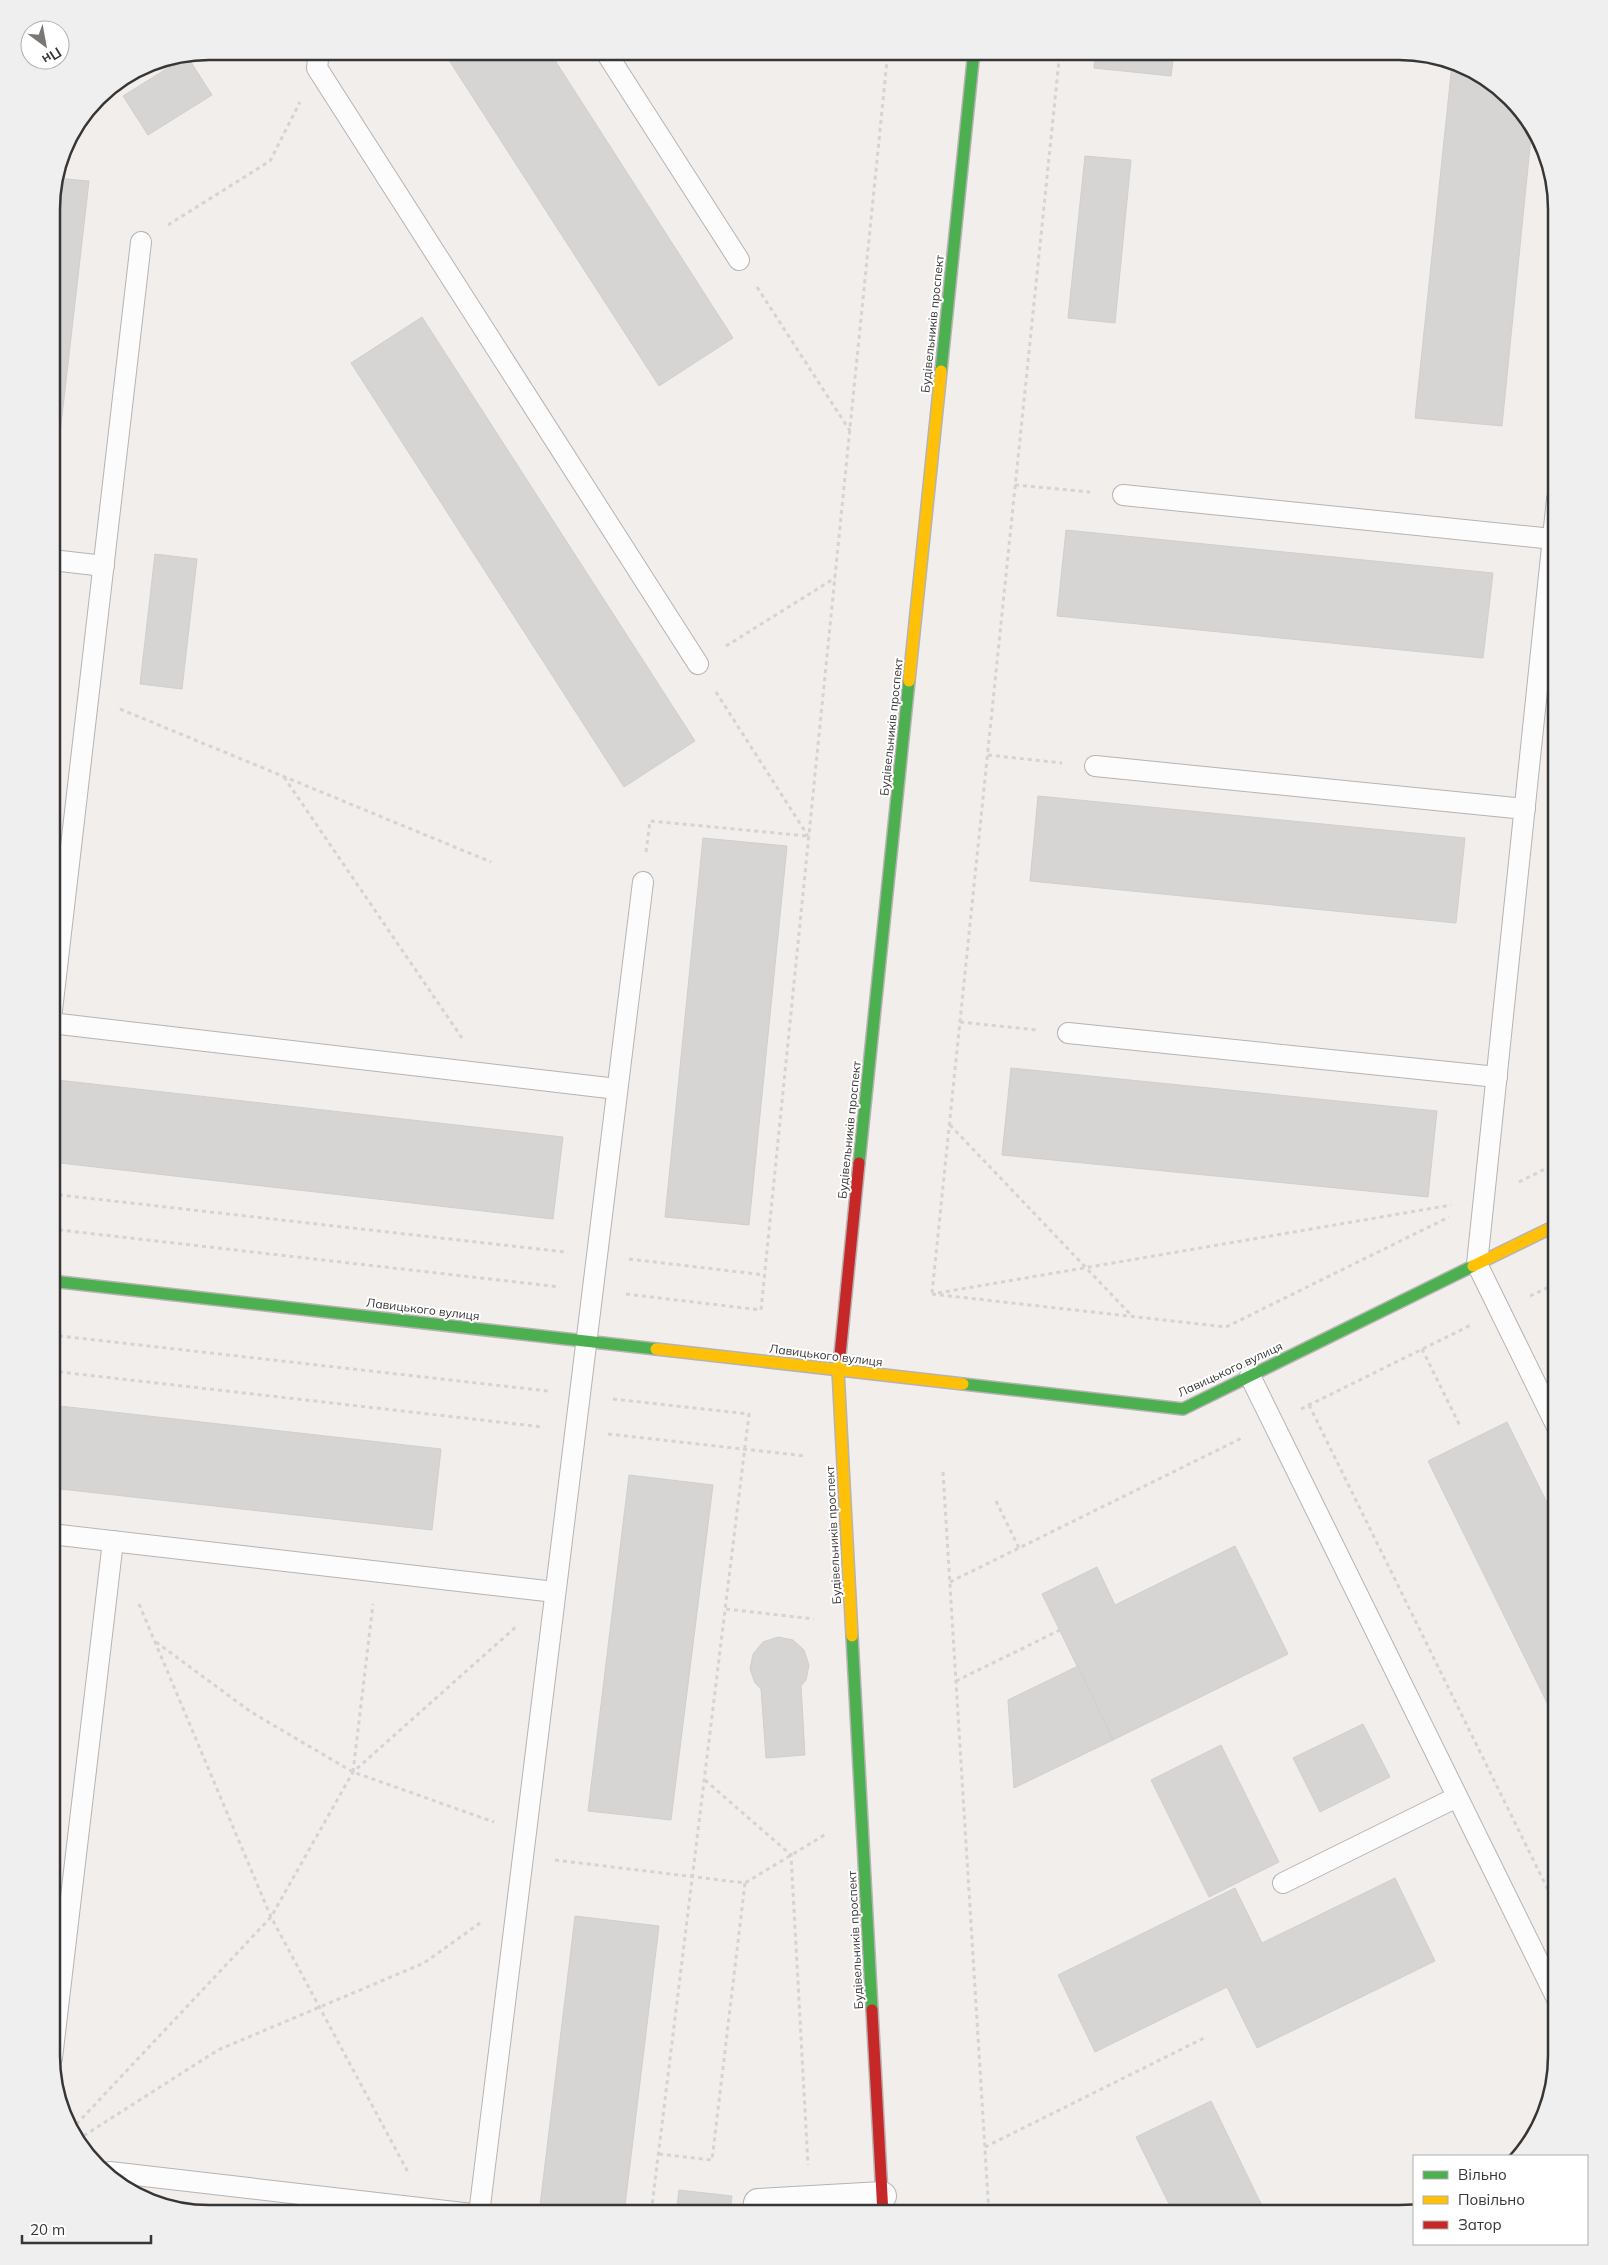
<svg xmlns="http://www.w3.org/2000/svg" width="1608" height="2265" font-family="Mulish,sans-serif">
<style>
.building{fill:#d7d5d3;stroke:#d1cecd}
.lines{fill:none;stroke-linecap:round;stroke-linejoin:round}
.lane-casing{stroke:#b6b3b2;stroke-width:22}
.street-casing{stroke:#b6b3b2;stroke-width:30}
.fast-casing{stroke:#b6b3b2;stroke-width:14}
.slow-casing{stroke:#b6b3b2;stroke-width:14}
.jam-casing{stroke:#b6b3b2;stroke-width:14}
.path{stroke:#d5d4d4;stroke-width:3;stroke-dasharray:4 4;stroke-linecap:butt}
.lane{stroke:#fdfcfc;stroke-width:20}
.street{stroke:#fdfcfc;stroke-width:28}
.fast{stroke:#4caf50;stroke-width:11}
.slow{stroke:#ffc107;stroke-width:11}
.jam{stroke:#c62828;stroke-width:11}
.labels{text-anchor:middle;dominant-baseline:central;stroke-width:4;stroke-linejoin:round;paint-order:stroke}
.street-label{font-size:12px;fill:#383635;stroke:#fff}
.rim{fill:none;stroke:#383635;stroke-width:2.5}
</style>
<rect width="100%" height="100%" fill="#f1eeec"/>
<!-- building -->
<g class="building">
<path d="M443 51H549L733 338 659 386Z"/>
<path d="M1095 51 1174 52 1171 76 1094 68Z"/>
<path d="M187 56 212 95 148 135 123 96Z"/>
<path d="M1452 64 1478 73 1532 127 1502 426 1415 418Z"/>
<path d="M1085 156 1131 160 1115 323 1068 318Z"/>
<path d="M56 178 89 181 52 503V199Z"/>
<path d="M422 317 695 741 624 787 351 363Z"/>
<path d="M1066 530 1493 573 1483 658 1057 616Z"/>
<path d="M155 554 197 559 182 689 140 684Z"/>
<path d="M1038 796 1465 838 1456 923 1030 881Z"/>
<path d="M703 838 787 846 749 1225 665 1217Z"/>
<path d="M1011 1068 1437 1111 1428 1197 1002 1155Z"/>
<path d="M57 1080 563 1137 553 1219 51 1162V1130Z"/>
<path d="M51 1405 441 1449 432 1530 51 1488Z"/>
<path d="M1507 1422 1557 1523V1723L1428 1461Z"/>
<path d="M629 1475 713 1485 671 1820 588 1811Z"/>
<path d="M1235 1546 1288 1654 1113 1740 1042 1594 1097 1567 1115 1605Z"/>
<path d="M778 1637 793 1640 804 1650 809 1665 806 1680 801 1686 805 1755 766 1758 761 1689 755 1683 750 1669 753 1654 763 1642Z"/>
<path d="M1078 1666 1113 1740 1014 1788 1008 1700Z"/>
<path d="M1363 1724 1390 1777 1320 1812 1293 1758Z"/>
<path d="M1221 1745 1279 1862 1209 1897 1151 1780Z"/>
<path d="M1395 1878 1435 1961 1257 2048 1227 1987 1095 2052 1058 1975 1235 1888 1262 1943Z"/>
<path d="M575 1916 659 1926 624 2214H539Z"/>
<path d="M1211 2101 1266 2214H1174L1136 2137Z"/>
<path d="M679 2190 732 2196 730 2214H676Z"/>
</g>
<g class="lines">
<defs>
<g id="lane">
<path d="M319 51 317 68 698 664"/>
<path d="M605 51 739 260"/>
<path d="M1123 495 1553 539"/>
<path d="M52 560 104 566"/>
<path d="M1095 766 1525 809"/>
<path d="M51 1019 141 242"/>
<path d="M51 1023 617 1089"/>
<path d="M1068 1033 1497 1077"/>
<path d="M1250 1376 1557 1999"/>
<path d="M1557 1427 1477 1264 1557 499"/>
<path d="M51 1534 555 1592"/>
<path d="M1283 1883 1457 1797"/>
<path d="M52 2058 113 1541"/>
<path d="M110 2172 472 2214"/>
<path d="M479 2214 643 882"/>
</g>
<path id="street" d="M756 2214 758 2203 882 2196"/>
<g id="fast">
<path d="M941 371 974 51"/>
<path d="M859 1163 909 681"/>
<path d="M51 1281 656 1349"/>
<path d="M963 1384 1183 1409 1473 1266"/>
<path d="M852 1636 872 2010"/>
</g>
<g id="slow">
<path d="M909 681 941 371"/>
<path d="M1473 1266 1557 1225"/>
<path d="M656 1349 963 1384"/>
<path d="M840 1355 838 1370 852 1636"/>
</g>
<g id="jam">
<path d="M840 1355 859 1163"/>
<path d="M872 2010 883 2214"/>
</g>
</defs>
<!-- lane casing -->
<use href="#lane" class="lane-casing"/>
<!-- street casing -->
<use href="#street" class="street-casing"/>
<!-- fast casing -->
<use href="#fast" class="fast-casing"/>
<!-- slow casing -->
<use href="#slow" class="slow-casing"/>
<!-- jam casing -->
<use href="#jam" class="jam-casing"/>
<!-- path -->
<g class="path">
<path d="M168 225 270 161 300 102"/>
<path d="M757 287 850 431"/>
<path d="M1015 485 1090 492"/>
<path d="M726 646 835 578"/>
<path d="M51 653 59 662"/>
<path d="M716 692 808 836"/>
<path d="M120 709 491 862"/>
<path d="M988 755 1062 763"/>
<path d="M284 777 462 1038"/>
<path d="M646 852 650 821 808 836"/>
<path d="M960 1022 1037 1030"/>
<path d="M950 1125 1132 1316"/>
<path d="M1519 1182 1557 1163"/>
<path d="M51 1194 565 1252"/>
<path d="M51 1229 560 1287"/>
<path d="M629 1259 765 1275"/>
<path d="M932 1293 1060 51"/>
<path d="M938 1293 1451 1205"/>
<path d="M626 1294 761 1310 888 51"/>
<path d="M932 1294 1226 1327 1449 1217"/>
<path d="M1530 1296 1557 1283"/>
<path d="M51 1335 548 1391"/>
<path d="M1422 1349 1461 1428"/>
<path d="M51 1371 543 1427"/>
<path d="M613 1399 749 1414 651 2214"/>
<path d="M1309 1405 1557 1908"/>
<path d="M1301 1409 1471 1325"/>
<path d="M608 1434 806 1456"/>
<path d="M943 1472 989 2214"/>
<path d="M996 1501 1019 1548"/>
<path d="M950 1582 1244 1437"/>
<path d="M139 1604 271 1917 409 2174"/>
<path d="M726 1609 814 1619"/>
<path d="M156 1642 251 1712 353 1772 494 1822"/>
<path d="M956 1681 1060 1630"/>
<path d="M353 1772 373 1604"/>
<path d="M705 1780 791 1855 808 2165"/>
<path d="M555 1860 745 1883 826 1834"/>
<path d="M71 2130 271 1917 353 1772 518 1625"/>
<path d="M77 2140 218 2050 424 1963 480 1923"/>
<path d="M985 2147 1204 2038"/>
<path d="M659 2154 712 2160 745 1883"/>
</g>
<!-- lane -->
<use href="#lane" class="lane"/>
<!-- street -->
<use href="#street" class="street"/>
<!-- fast -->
<use href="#fast" class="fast"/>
<!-- slow -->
<use href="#slow" class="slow"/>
<!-- jam -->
<use href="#jam" class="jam"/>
</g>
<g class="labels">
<!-- street labels -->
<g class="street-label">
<text transform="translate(932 324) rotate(-84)">Будівельників проспект</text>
<text transform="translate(891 727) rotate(-84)">Будівельників проспект</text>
<text transform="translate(849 1130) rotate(-84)">Будівельників проспект</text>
<text transform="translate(423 1309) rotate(7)">Лавицького вулиця</text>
<text transform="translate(826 1355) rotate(7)">Лавицького вулиця</text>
<text transform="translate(1230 1369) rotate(-25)">Лавицького вулиця</text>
<text transform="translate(833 1535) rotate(-93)">Будівельників проспект</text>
<text transform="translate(855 1940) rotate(-93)">Будівельників проспект</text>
</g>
</g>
<!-- crop -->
<path d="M0 0H1608V2265H0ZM209 60H1399A149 149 0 0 1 1548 209V2056A149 149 0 0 1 1399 2205H209A149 149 0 0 1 60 2056V209A149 149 0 0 1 209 60Z" fill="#efefef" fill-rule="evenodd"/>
<path class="rim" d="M209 60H1399A149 149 0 0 1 1548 209V2056A149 149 0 0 1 1399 2205H209A149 149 0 0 1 60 2056V209A149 149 0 0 1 209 60Z"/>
<!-- legend -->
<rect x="1413" y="2155" width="175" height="90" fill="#ffffff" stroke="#afafae"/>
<rect x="1423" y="2171" width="25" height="8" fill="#4caf50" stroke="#afafae"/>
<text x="1458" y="2180" font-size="15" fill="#383635">Вільно</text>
<rect x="1423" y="2196" width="25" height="8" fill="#ffc107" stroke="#afafae"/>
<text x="1458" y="2205" font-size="15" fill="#383635">Повільно</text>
<rect x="1423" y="2221" width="25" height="8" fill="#c62828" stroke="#afafae"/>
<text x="1458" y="2230" font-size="15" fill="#383635">Затор</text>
<!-- north arrow -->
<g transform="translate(45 45) rotate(148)"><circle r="24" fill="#ffffff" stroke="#afafae"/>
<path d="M0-4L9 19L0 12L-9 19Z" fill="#797675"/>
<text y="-8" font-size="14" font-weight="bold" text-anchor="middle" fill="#383635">Пн</text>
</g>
<!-- scale -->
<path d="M22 2235v8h129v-8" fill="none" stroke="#383635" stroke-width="2.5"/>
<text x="30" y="2235" font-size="15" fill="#383635" stroke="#ffffff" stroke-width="4" paint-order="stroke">20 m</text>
</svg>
